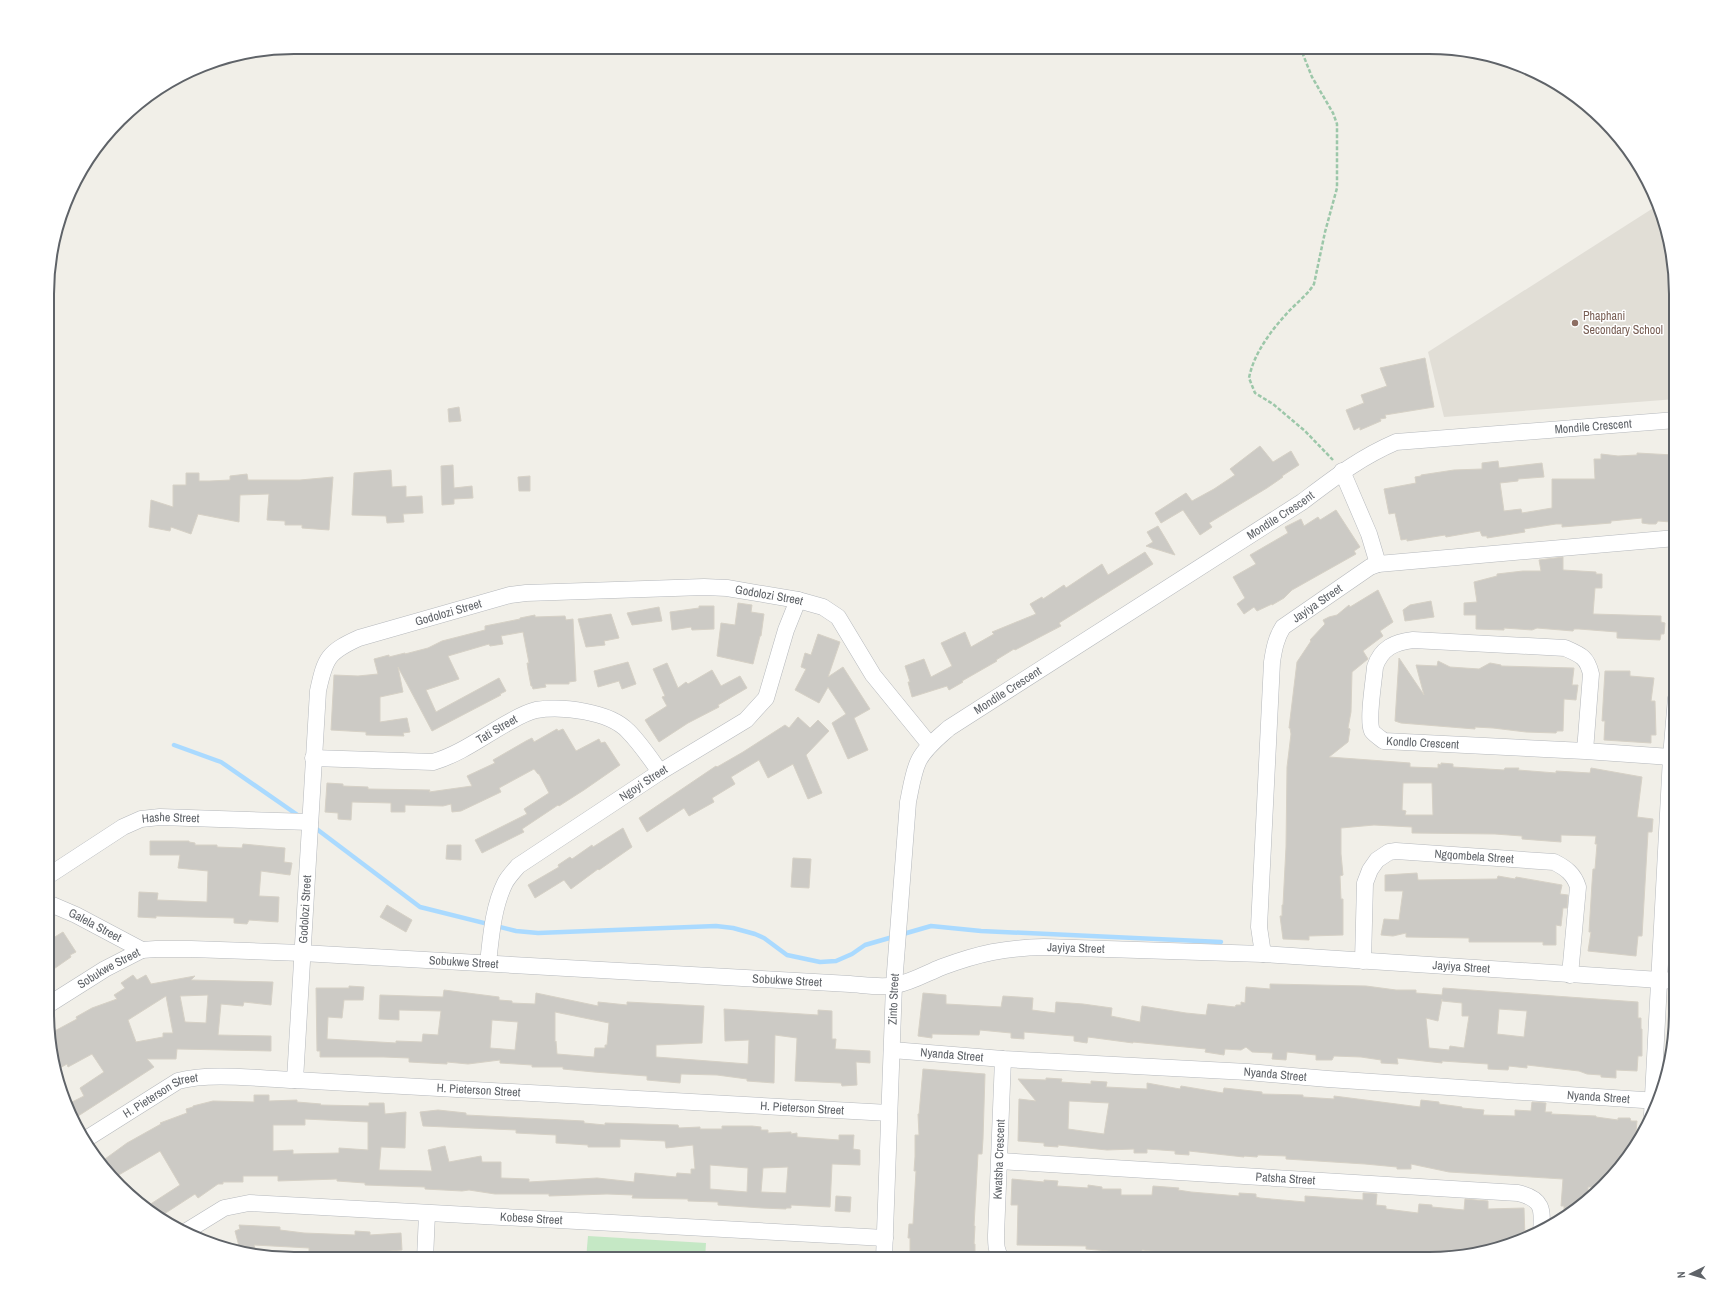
<svg xmlns="http://www.w3.org/2000/svg" width="1723" height="1306" font-family="'Archivo Narrow',sans-serif">
<style>
.education{fill:#e1ded6}
.green{fill:#c5e8c5}
.lines{fill:none;stroke-linecap:round;stroke-linejoin:round}
.stream{stroke:#aadaff;stroke-width:4.5}
.building{fill:#cccac5;stroke:#d6d1c6;fill-rule:evenodd}
.street-casing{stroke:#b5b8bc;stroke-width:17}
.path{stroke:#9cc7a9;stroke-width:2.5;stroke-dasharray:4 2;stroke-linecap:butt}
.street{stroke:#fff;stroke-width:16}
.education-dot{fill:#8d6e63;stroke:#fff;stroke-width:1.5}
.labels{text-anchor:middle;dominant-baseline:central;stroke-width:3;stroke-linejoin:round;paint-order:stroke}
.education-label{font-size:12px;fill:#785e54;stroke:#fff;text-anchor:start}
.street-label{font-size:12px;fill:#5f6368;stroke:#fff}
.rim{fill:none;stroke:#5f6368;stroke-width:2}
</style>
<rect width="100%" height="100%" fill="#f1efe8"/>
<!-- education -->
<path class="education" d="M1658 205 1671 245 1676 293V399L1444 417 1428 352Z"/>
<!-- green -->
<path class="green" d="M588 1236 706 1243 705 1259H586Z"/>
<g class="lines">
<!-- stream -->
<g class="stream">
<path d="M174 745 221 762 299 816"/>
<path d="M314 827 420 907 516 931 538 933 716 926 733 928 755 934 764 938 787 955 820 962 836 961 852 954 865 945 931 926 981 931 1221 942"/>
</g>
</g>
<!-- building -->
<g class="building">
<path d="M1425 358 1434 407 1385 415 1386 418 1380 419 1381 421 1360 430V427L1354 430 1346 410 1364 403 1361 395 1387 386 1380 368Z"/>
<path d="M459 407 461 421 449 422 448 409Z"/>
<path d="M1260 446 1273 462 1291 451 1299 465 1282 476 1283 477 1267 488 1209 523 1212 527 1200 535 1183 510 1161 523 1155 513 1186 493 1192 501 1214 489 1235 475 1230 469Z"/>
<path d="M1637 453 1673 455 1676 520 1671 522 1658 521 1656 524H1649L1642 523V518L1611 521V523L1562 527V524H1556L1524 529 1525 532 1487 538V536H1482L1480 531 1446 537 1445 535 1407 541V539L1401 540 1395 513 1389 514 1384 489 1416 483 1415 477 1421 476V475L1454 470 1482 469V463L1498 461 1499 468 1542 463 1544 477 1518 479V481L1500 483 1504 511 1521 509 1522 513 1552 508V479H1595L1594 459H1601V454L1618 456 1637 455Z"/>
<path d="M453 465 454 488 472 486 473 498 454 499V504L442 505 441 466Z"/>
<path d="M391 470 392 487 406 486V497L422 496 423 513 403 514 404 522 387 523 386 516 352 515 354 473Z"/>
<path d="M186 473H199V481H210L230 480V476L247 474 248 480H300L333 477 329 530 302 528V525H285V521L267 520 269 494 240 495 239 522 198 514 191 534 171 527 170 531 149 527 151 500 173 507V485H186Z"/>
<path d="M530 476V491H519L518 477Z"/>
<path d="M1336 510 1360 547 1354 551 1356 554 1292 590 1284 598 1272 605V604L1257 611 1254 607 1244 614 1237 604 1245 598 1233 577 1256 564 1250 555 1288 533 1285 527 1301 519 1304 526 1318 517 1320 520Z"/>
<path d="M1158 526 1167 541 1175 555 1146 546 1153 542 1147 532Z"/>
<path d="M1145 552 1153 564 1059 623 1061 626 1015 650 1014 649 996 660 997 661 962 681 963 682 949 690 947 686 912 697 908 682H910L905 666 924 659 931 677 952 666 941 643 965 632 971 647 994 634 992 632 1036 614 1030 604 1042 597 1043 599 1064 585 1066 588 1102 564 1108 575Z"/>
<path d="M1563 557V570L1596 572V574H1602V588H1595L1593 614 1661 616V622L1665 623 1664 634H1661L1660 640 1617 638V632L1579 629H1574L1573 631 1537 628 1532 630 1504 628V630L1476 629V615H1464V603L1477 602 1474 582 1497 576V574L1523 571H1541L1539 560Z"/>
<path d="M1378 590 1393 622 1380 631 1383 636 1363 651 1368 659 1352 672 1351 712 1348 728 1350 729 1348 742 1329 757 1410 763V767L1438 768V764L1441 765V763L1453 764V767L1504 770 1505 768H1519L1518 770 1556 773V771L1590 773 1591 768 1642 777 1637 817 1653 819 1652 832H1648L1642 936H1638L1636 956 1588 951 1591 932H1589L1592 883 1593 869H1595L1597 844H1595L1596 836 1561 835V842L1522 839V836L1495 834 1412 833V827L1374 825 1341 828V854L1343 875 1340 876 1341 899H1343V935L1309 936V940L1283 939 1280 916H1282V905H1283L1286 847 1287 767 1291 734 1290 728H1289L1297 662 1311 641 1310 640 1325 624 1323 620 1329 617 1337 615 1349 605 1350 607ZM1403 783H1432L1433 815H1405L1406 811 1402 810Z"/>
<path d="M1431 601 1434 617 1405 621 1403 610 1410 605Z"/>
<path d="M738 603 752 605 751 612 764 614 761 636H760L753 664 717 656 721 623 735 625Z"/>
<path d="M699 606H714V629L692 630 691 627 672 630 670 612 699 608Z"/>
<path d="M659 607 662 621 632 625 627 613Z"/>
<path d="M611 614 619 638 604 641 605 645 586 647 578 619Z"/>
<path d="M535 615V617L565 616 566 620 573 619 576 681 569 682V684H545L546 687 533 689 532 686H531L528 670 527 663H529L523 632 501 636 503 644 490 646 489 644 448 656 459 679 426 690 436 712 499 678 506 691 500 694 501 695 432 731 398 667 403 692 380 697V722L407 718 410 732 403 733 404 736 366 735V732L331 730 334 675 358 676 378 674 374 659 389 655V657L405 653V654L428 648 442 641 485 630V626L520 619V618Z"/>
<path d="M818 634 840 642 828 677 843 667 870 709 854 718 868 750 848 759 832 723 846 714 828 687 819 703 795 690 806 669 801 667 805 653 811 655Z"/>
<path d="M1399 658 1424 695 1416 665 1437 666 1438 661 1450 667 1479 669 1490 663 1501 665V666L1574 668 1572 685H1578L1576 700 1564 699 1563 731H1557L1556 733 1526 732 1493 728 1475 727V729L1401 723 1395 721Z"/>
<path d="M628 662 636 684 622 689 619 681 598 687 594 671Z"/>
<path d="M667 663 678 688 686 682 688 684 712 670 721 686 740 676 747 688 718 705 719 707 688 723 659 742 645 720 667 706 662 697 665 696 653 669Z"/>
<path d="M1605 671H1630V676L1654 678 1651 701H1655L1656 735H1651V743L1604 740 1605 721H1602Z"/>
<path d="M798 717 810 728 818 720 829 731 806 755 822 793 808 799 793 764 768 778 759 760 731 777 735 784 712 798 714 802 689 816 684 808 647 832 639 818 716 766 717 767 743 752 785 725 789 728Z"/>
<path d="M557 729 558 731 563 729 576 751 599 739 601 743 605 742 620 765 584 790 559 806 558 805 522 829 524 832 482 853 475 840 527 814 524 809 549 793 539 774H538L534 769 499 788 501 792 461 811 452 812 451 804 443 806 405 805V812H391V803L352 802 351 820 338 819V813L325 812 327 783 343 784V786L368 787V789L430 790 429 792 472 786 467 776 495 763 493 760 526 741 532 738 534 742Z"/>
<path d="M623 828 632 847 599 870 598 869 571 889 564 880 535 898 528 885 559 867 558 865 570 857 572 859 592 845 593 847Z"/>
<path d="M150 841H189V842L195 843V845H217V847L242 848 243 844 285 848 284 862 292 863 290 875 261 871 259 896 279 897 278 922 249 920 247 924 234 923V918L156 916V918L138 917 139 892 158 893 157 900 207 902 208 871 178 868 180 855H150Z"/>
<path d="M447 845H461V860L446 859Z"/>
<path d="M793 858 811 859 809 888 791 887Z"/>
<path d="M1417 873 1418 880 1497 879 1498 876 1515 879 1516 877 1562 885 1560 894 1568 895 1567 908H1563L1561 926 1556 925V945H1543V942H1469V938L1406 937V933L1393 936 1381 935 1384 919 1399 920 1403 891H1385V875Z"/>
<path d="M387 905 412 920 406 932 380 917Z"/>
<path d="M63 932 76 952 70 955 71 957 48 973V941Z"/>
<path d="M133 975 137 980 146 975 151 984 195 976 191 980 273 982 271 1005 244 1002 243 1006 221 1004 218 1035 271 1036V1051L177 1049 176 1059H147L154 1067 72 1120 68 1104 84 1096 80 1088 104 1072 92 1054 68 1067 67 1064 58 1069 49 1034 77 1019 76 1017 92 1008 117 999 114 995 125 988 121 983ZM208 995 206 1023 185 1022 180 996ZM166 996 173 1033H163V1037L136 1042 128 1020Z"/>
<path d="M1270 984 1366 986 1396 990H1416V993L1442 995 1443 988 1638 1002V1018H1641V1029H1642V1056H1638L1637 1071 1616 1070V1078L1601 1077V1075L1587 1074 1579 1071 1527 1065V1068L1509 1066 1508 1070 1488 1069V1064L1442 1061V1063L1397 1058 1398 1064 1381 1063V1060L1361 1057 1334 1056 1332 1060H1316V1055L1287 1052 1286 1060 1272 1059 1273 1053 1252 1052 1246 1047 1241 1050 1225 1049 1224 1055 1205 1052 1206 1049 1133 1042V1043L1088 1037 1087 1043 1074 1041V1036L1024 1032V1039L1011 1038V1033L980 1030 979 1035 932 1034V1038L918 1036 923 993 946 995V1004L1001 1007 1003 996 1033 998 1032 1010 1055 1013 1056 1002 1083 1004 1112 1008 1111 1016 1140 1022 1142 1006 1186 1013 1206 1015 1208 1004 1235 1007 1236 1005H1241V1002L1245 1003 1246 987 1270 989ZM1442 999V1001L1462 1003V1016H1469L1464 1048 1450 1046 1449 1050 1429 1048 1426 1018 1438 1021ZM1499 1009 1527 1011 1524 1037 1497 1034Z"/>
<path d="M349 986 364 987 363 1000H344L342 1018 328 1017 327 1039 396 1043V1041L422 1042 423 1034 438 1035 441 1011 399 1010V1020L379 1019 380 995 443 997 444 990 499 997V1000L512 1001V1003L535 1004 536 993 598 1006V1002L627 1005V1002L704 1006 702 1043 656 1045V1057L748 1064 749 1040 725 1041 724 1009 818 1015V1010L832 1011V1039H836L835 1049 870 1051V1063L856 1062 857 1085 842 1086 841 1083 795 1081 797 1038 775 1035 774 1083 747 1081V1079L717 1075 681 1074 680 1083 647 1080V1076L594 1072 563 1069V1067H532V1065L500 1063V1060L468 1064 447 1062V1064L409 1062V1058L384 1057H320V1051H317L316 988H349ZM555 1012 609 1023 607 1045H605V1048H595L594 1057 557 1054 556 1041 555 1042ZM492 1020 518 1022 515 1050 490 1048Z"/>
<path d="M923 1069 985 1074 983 1139 982 1154H978L974 1226H975L974 1244H975V1258L910 1259V1238H908L909 1224H913L916 1171H914L915 1157V1135H919L918 1114H919Z"/>
<path d="M1046 1078 1062 1079 1061 1082 1091 1084V1081L1107 1082 1106 1087 1147 1089V1083L1180 1089 1181 1086 1223 1093 1224 1088 1262 1092V1094L1303 1095V1097L1334 1099V1096L1420 1107 1421 1100 1439 1102V1104L1462 1107V1108L1484 1110 1483 1115 1515 1116V1110L1531 1111 1532 1102 1546 1103 1545 1112H1552L1551 1114 1596 1116V1117L1618 1120V1118H1630L1631 1121H1637L1635 1142 1615 1175 1599 1187H1588V1196L1564 1214V1206H1561L1563 1179 1449 1172 1411 1164V1169H1397V1167L1365 1164 1286 1159V1156L1258 1155 1257 1157 1244 1156V1157L1189 1151V1155L1175 1154V1151L1147 1149V1153H1134V1149L1107 1150 1058 1145V1147L1044 1146V1143L1018 1141 1019 1099 1036 1101 1018 1079 1046 1080ZM1069 1101 1109 1103 1104 1134 1068 1129Z"/>
<path d="M254 1095H269V1101L297 1100V1102L321 1104 320 1105 369 1106V1103H384L385 1114 406 1112 405 1148 381 1147 379 1170 432 1171 428 1150 445 1146 449 1162 481 1156 482 1162H501V1178L529 1179V1182L597 1178 634 1182 635 1173 676 1177 677 1173 691 1174V1169H695L693 1145 666 1148 665 1141 620 1139V1147H588V1145L556 1143V1135L516 1133V1130L423 1126 420 1112 438 1110 466 1113V1115L584 1121V1123L605 1125V1123L678 1125 679 1128 700 1127V1129H722V1126H752L761 1127V1130H768V1133L791 1132V1134L797 1133V1137L839 1140V1135H854L853 1149 860 1150V1165L832 1164 830 1207 791 1205V1208H786V1209L762 1208 718 1205V1202L688 1201V1199L632 1198 633 1195 607 1194 549 1196V1194H495L469 1190 462 1191 425 1189V1187L365 1185V1183L337 1181V1179L278 1181V1176H243V1182H223V1184H218L198 1198 195 1194 161 1216 146 1207 180 1185 160 1151 117 1176 105 1159 127 1143 161 1124 160 1123 187 1113 186 1109 193 1107V1106L213 1101 254 1102ZM305 1119 368 1122V1150L339 1148V1153L293 1154V1150L273 1151V1125H305ZM710 1165 748 1168 747 1192 710 1189ZM788 1167 786 1193 761 1192 763 1168Z"/>
<path d="M1012 1179 1044 1182V1180L1058 1181 1057 1186 1088 1188V1185L1102 1187V1189H1121V1195H1152L1153 1186 1179 1188 1178 1190 1191 1192 1239 1196V1193L1256 1194V1197L1260 1198 1305 1202V1196L1363 1200V1193L1377 1194 1376 1205 1386 1206V1209L1418 1213 1419 1204 1432 1205V1207L1464 1210 1465 1199 1488 1201V1209L1524 1208 1525 1238 1478 1254 1429 1259H1292L1272 1256V1257L1256 1256 1255 1259H1232V1256L1210 1254 1209 1255 1184 1252V1255L1142 1250V1254L1086 1249V1246L1017 1245 1018 1205H1011Z"/>
<path d="M836 1196 851 1197 850 1212 835 1211Z"/>
<path d="M239 1225 280 1227V1230L304 1233 355 1235V1231L370 1232V1235L401 1233 402 1250 379 1252 378 1259 309 1258V1248L254 1245 257 1254 240 1250 235 1231 240 1229Z"/>
</g>
<g class="lines">
<defs>
<g id="street">
<path d="M1342 471 1369 534 1378 564"/>
<path id="s1" d="M1585 751 1591 674C1587 657 1581 655 1565 648L1413 640C1395 642 1381 648 1375 667 1374 680 1367 720 1372 731 1375 735 1380 738 1384 741L1585 751 1671 757"/>
<path id="s2" d="M313 758 433 762C461 754 485 735 511 721 518 717 528 712 536 710 562 706 609 711 628 731 640 743 650 758 660 772"/>
<path id="s3" d="M48 876 123 827 141 819 160 817 310 822"/>
<path id="s4" d="M48 903 76 915 142 950"/>
<path id="s5" d="M1263 954 1259 927 1272 662C1274 649 1276 638 1283 627L1370 567 1378 564 1676 538"/>
<path id="s6" d="M1363 961 1365 883 1370 870 1377 860 1389 852 1396 851 1554 862C1566 868 1574 874 1578 887L1570 975"/>
<path id="s7" d="M488 963C491 937 493 907 505 883 508 877 514 871 518 866L660 772 746 720 766 698 786 630 798 600"/>
<path id="s8" d="M48 1005 105 969 142 950 156 949H191L302 953 850 984C865 985 882 988 896 985 912 982 927 973 942 967 980 953 1004 948 1044 947L1263 954 1675 981"/>
<path id="s9" d="M892 1050 1003 1059 1248 1072 1328 1079 1658 1101"/>
<path id="s10" d="M295 1080 318 691C325 658 328 652 359 638L510 595 526 593 704 587 727 588 798 600 823 607 838 617 873 675 930 745"/>
<path d="M1652 1115 1671 757 1676 698"/>
<path id="s11" d="M86 1139 178 1081C211 1072 260 1079 295 1080L889 1113"/>
<path id="s12" d="M1000 1161 1518 1193C1543 1199 1543 1209 1541 1232"/>
<path id="s13" d="M185 1232 224 1208 249 1203 885 1238"/>
<path d="M425 1259 427 1214"/>
<path id="s14" d="M884 1259 894 985 908 802C911 788 913 772 919 760 926 747 939 737 949 728L1302 502C1334 478 1359 458 1396 442L1676 420"/>
<path id="s15" d="M1002 1259C996 1252 996 1244 996 1235L1003 1059"/>
</g>
</defs>
<!-- street casing -->
<use href="#street" class="street-casing"/>
<!-- path -->
<path class="path" d="M1300 47 1312 77 1333 113 1337 124V188L1325 232 1314 284C1308 294 1299 301 1291 309 1273 328 1254 352 1249 378L1255 393 1273 404 1305 431 1333 460"/>
<!-- street -->
<use href="#street" class="street"/>
</g>
<!-- markers -->
<circle class="education-dot" cx="1575" cy="323" r="4"/>
<g class="labels">
<!-- education labels -->
<g class="education-label">
<text x="1583" y="316">Phaphani<tspan x="1583" dy="14">Secondary School</tspan></text>
</g>
<!-- street labels -->
<g class="street-label">
<text stroke="none"><textPath href="#s14" startOffset="1274">Mondile Crescent</textPath></text>
<text stroke="none"><textPath href="#s14" startOffset="939">Mondile Crescent</textPath></text>
<text stroke="none"><textPath href="#s10" startOffset="878">Godolozi Street</textPath></text>
<text stroke="none"><textPath href="#s5" startOffset="371">Jayiya Street</textPath></text>
<text stroke="none"><textPath href="#s10" startOffset="554">Godolozi Street</textPath></text>
<text stroke="none"><textPath href="#s14" startOffset="615">Mondile Crescent</textPath></text>
<text stroke="none"><textPath href="#s2" startOffset="192">Tati Street</textPath></text>
<text stroke="none"><textPath href="#s1" startOffset="437">Kondlo Crescent</textPath></text>
<text stroke="none"><textPath href="#s7" startOffset="254">Ngoyi Street</textPath></text>
<text stroke="none"><textPath href="#s3" startOffset="139">Hashe Street</textPath></text>
<text stroke="none"><textPath href="#s6" startOffset="204">Ngqombela Street</textPath></text>
<text stroke="none"><textPath href="#s10" startOffset="171">Godolozi Street</textPath></text>
<text stroke="none"><textPath href="#s4" startOffset="52">Galela Street</textPath></text>
<text stroke="none"><textPath href="#s8" startOffset="1050">Jayiya Street</textPath></text>
<text stroke="none"><textPath href="#s8" startOffset="431">Sobukwe Street</textPath></text>
<text stroke="none"><textPath href="#s8" startOffset="1436">Jayiya Street</textPath></text>
<text stroke="none"><textPath href="#s8" startOffset="71">Sobukwe Street</textPath></text>
<text stroke="none"><textPath href="#s8" startOffset="755">Sobukwe Street</textPath></text>
<text stroke="none"><textPath href="#s14" startOffset="260">Zinto Street</textPath></text>
<text stroke="none"><textPath href="#s9" startOffset="60">Nyanda Street</textPath></text>
<text stroke="none"><textPath href="#s9" startOffset="384">Nyanda Street</textPath></text>
<text stroke="none"><textPath href="#s11" startOffset="410">H. Pieterson Street</textPath></text>
<text stroke="none"><textPath href="#s9" startOffset="708">Nyanda Street</textPath></text>
<text stroke="none"><textPath href="#s11" startOffset="87">H. Pieterson Street</textPath></text>
<text stroke="none"><textPath href="#s11" startOffset="734">H. Pieterson Street</textPath></text>
<text stroke="none"><textPath href="#s15" startOffset="101">Kwatsha Crescent</textPath></text>
<text stroke="none"><textPath href="#s12" startOffset="286">Patsha Street</textPath></text>
<text stroke="none"><textPath href="#s13" startOffset="354">Kobese Street</textPath></text>
</g>
</g>
<!-- crop -->
<path d="M0 0H1723V1306H0ZM294 54H1429A240 240 0 0 1 1669 294V1012A240 240 0 0 1 1429 1252H294A240 240 0 0 1 54 1012V294A240 240 0 0 1 294 54Z" fill="#fff" fill-rule="evenodd"/>
<path class="rim" d="M294 54H1429A240 240 0 0 1 1669 294V1012A240 240 0 0 1 1429 1252H294A240 240 0 0 1 54 1012V294A240 240 0 0 1 294 54Z"/>
<!-- north arrow -->
<g transform="translate(1691 1274) rotate(265)" stroke="#ffffff" stroke-width="3" paint-order="stroke">
<path d="M0-3L7 15L0 10L-7 15Z" fill="#5f6368"/>
<text y="-6" font-size="11" font-weight="bold" text-anchor="middle" fill="#5f6368">N</text>
</g>
</svg>
